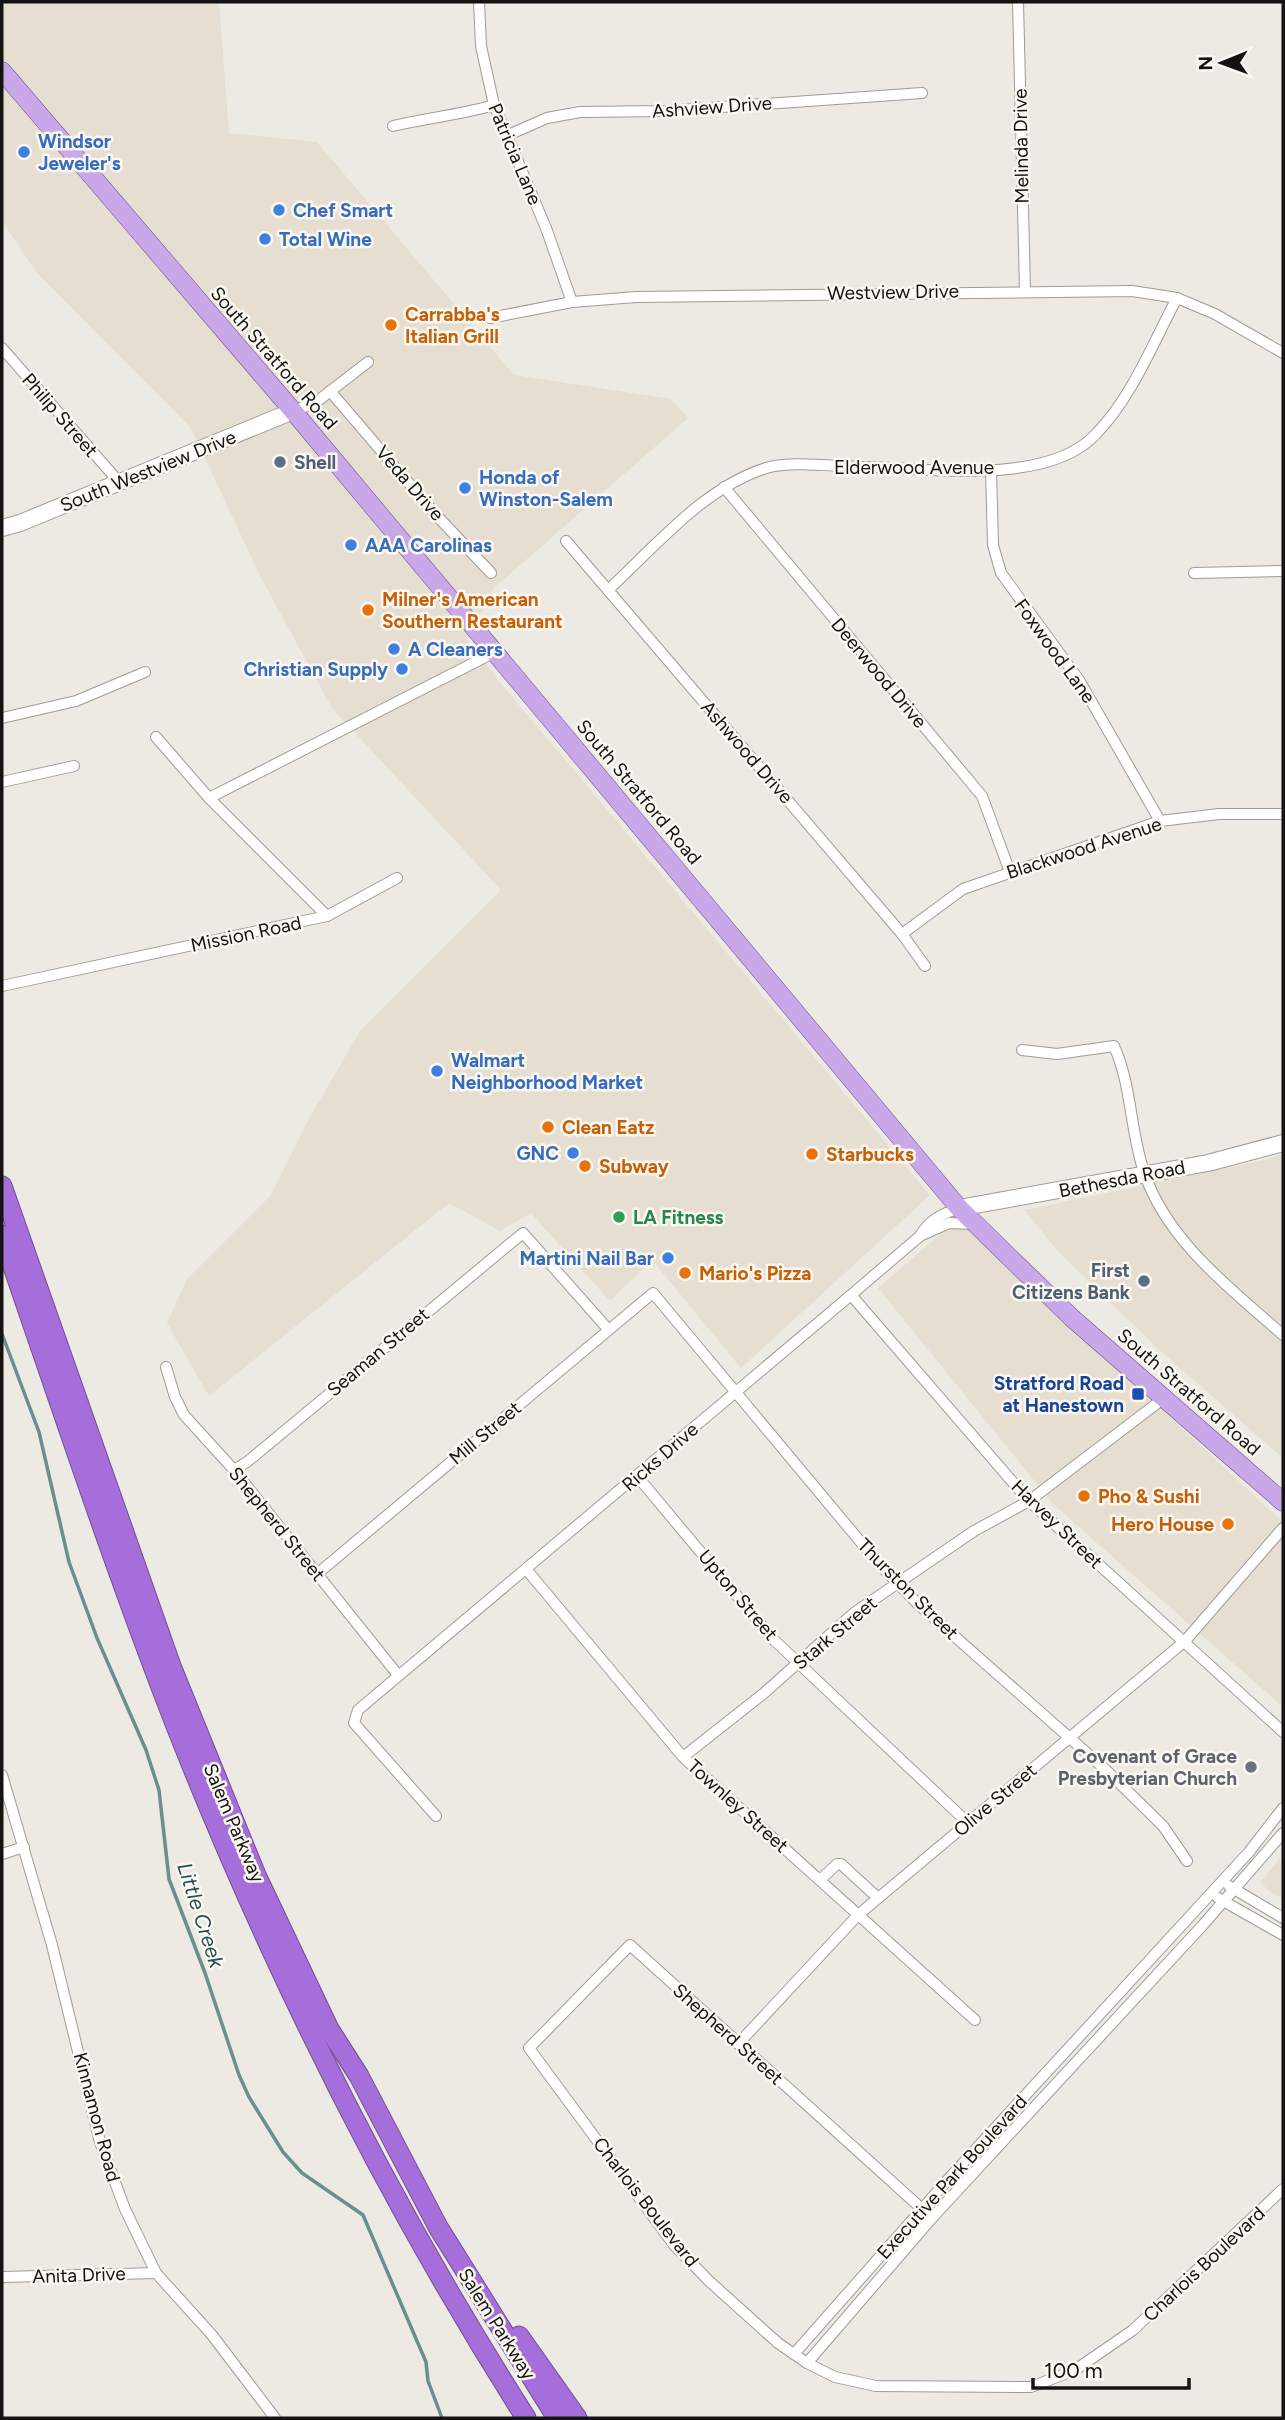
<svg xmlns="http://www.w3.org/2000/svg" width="1285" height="2420" font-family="Figtree,sans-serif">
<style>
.built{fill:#e6ded1}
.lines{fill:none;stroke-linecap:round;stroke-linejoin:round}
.stream{stroke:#698f91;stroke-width:3.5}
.street-casing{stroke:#9f9b96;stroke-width:12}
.secondary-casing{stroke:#9f9b96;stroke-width:18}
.primary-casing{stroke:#724e94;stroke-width:19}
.highway-casing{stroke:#724e94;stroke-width:21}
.street{stroke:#fff;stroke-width:10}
.secondary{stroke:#fff;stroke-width:16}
.primary{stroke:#c9a8e9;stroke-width:18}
.highway{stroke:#a56edb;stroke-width:19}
.shop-dot{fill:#3f7fe0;stroke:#fbf7f1;stroke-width:2.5}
.food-dot{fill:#e8710a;stroke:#fbf7f1;stroke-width:2.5}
.service-dot{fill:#5c6f8a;stroke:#fbf7f1;stroke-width:2.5}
.leisure-dot{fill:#2e9e5b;stroke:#fbf7f1;stroke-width:2.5}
.transit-dot{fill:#1a4fb4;stroke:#fbf7f1;stroke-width:2.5}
.worship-dot{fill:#6b7280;stroke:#fbf7f1;stroke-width:2.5}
.labels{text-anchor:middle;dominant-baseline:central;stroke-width:5;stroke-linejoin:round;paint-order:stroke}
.street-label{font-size:19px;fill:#141311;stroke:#fbf7f1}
.shop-label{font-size:19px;font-weight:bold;fill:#366cbe;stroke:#fbf7f1;text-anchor:start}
.food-label{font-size:19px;font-weight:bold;fill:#c56008;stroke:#fbf7f1;text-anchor:start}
.service-label{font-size:19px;font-weight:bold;fill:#4e5e75;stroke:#fbf7f1;text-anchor:start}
.leisure-label{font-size:19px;font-weight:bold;fill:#27864d;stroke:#fbf7f1;text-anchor:start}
.transit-label{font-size:19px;font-weight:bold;fill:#164399;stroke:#fbf7f1;text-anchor:end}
.worship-label{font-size:19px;font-weight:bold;fill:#5b616d;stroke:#fbf7f1;text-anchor:end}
.water-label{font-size:21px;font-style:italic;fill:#1f4f53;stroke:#fbf7f1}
</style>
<rect width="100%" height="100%" fill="#ede9e3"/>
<!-- built -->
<g class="built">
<path d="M2 2H219L229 133 317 142 514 375 671 399 688 418 494 588 467 639 498 680 930 1195 741 1368 652 1260 610 1301 531 1213 500 1231 449 1203 209 1396 167 1323 187 1279 271 1195 306 1124 360 1031 501 890 332 708 259 574 191 428 36 272 2 221Z"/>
<path d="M1283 1154V1458L1155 1346 1054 1247 1025 1210 1265 1160Z"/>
<path d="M957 1220 1283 1522V1707L1054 1505 878 1288Z"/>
<path d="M1283 1855V1899L1269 1891 1260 1882Z"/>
</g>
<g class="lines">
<!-- stream -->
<path class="stream" d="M2 1334 39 1432 69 1562 97 1638 146 1750 159 1790 169 1879 205 1973 239 2075 249 2097 283 2152 302 2173 363 2215 426 2362 428 2381 442 2418"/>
<defs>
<g id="street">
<path d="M479 2 481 46 494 105 546 228 572 302"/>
<path d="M1018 2 1025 290"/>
<path d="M393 126C426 118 460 115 494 105"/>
<path d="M506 136 547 118 580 112 666 111 922 93"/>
<path d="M490 318 572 302 636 297 1132 291 1177 298 1215 314 1283 353"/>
<path d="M2 348 119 482"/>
<path d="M330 391 437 516 491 573"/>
<path d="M293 411 315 403 368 362"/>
<path d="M991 469 993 545 1001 573 1079 680 1160 821"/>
<path d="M724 487 982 796 1010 872"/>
<path d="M566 541 902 934 925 966"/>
<path d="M1194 573 1283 571"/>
<path d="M608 590C656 546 703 488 766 468 791 460 839 467 866 467 932 468 1048 486 1096 434 1132 397 1153 343 1177 298"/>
<path d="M2 718 76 701 145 672"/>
<path d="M156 737 209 798 327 916"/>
<path d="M2 782 74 766"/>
<path d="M209 798 495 652"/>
<path d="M902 934 963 889 1160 821 1219 814H1283"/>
<path d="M2 986 327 916 397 878"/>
<path d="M1022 1050 1057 1054 1114 1046C1132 1086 1130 1131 1144 1172 1167 1241 1231 1289 1283 1335"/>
<path d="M920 1236 949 1223 974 1224"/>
<path d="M851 1295 1029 1501 1283 1732"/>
<path d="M166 1367 175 1397 184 1415 234 1470 398 1675"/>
<path d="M234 1470 247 1462 523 1233 607 1328"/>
<path d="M637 1476 774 1640 968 1823"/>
<path d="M526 1569 683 1757 975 2020"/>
<path d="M317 1574 653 1293 879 1564 918 1604 1106 1770 1163 1826 1187 1861"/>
<path d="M683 1757 763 1694 854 1613 974 1531 1029 1501 1164 1398"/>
<path d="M2 1775 52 1945 100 2142 125 2209 156 2273 212 2335 275 2418"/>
<path d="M436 1816 354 1723 358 1710 851 1295 920 1236C929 1220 942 1214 959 1208"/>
<path d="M2 1854 24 1847"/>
<path d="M820 1880 837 1864H841L878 1898"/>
<path d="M1229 1886 1283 1918"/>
<path d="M1218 1898 1283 1935"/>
<path d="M738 2044 858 1915 1185 1641 1283 1528"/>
<path d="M932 2218 630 1945 529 2048 674 2245 709 2281 778 2343 807 2363 835 2377 876 2386 1031 2387 1075 2370 1133 2330 1283 2189"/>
<path d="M2 2277 156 2273"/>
<path d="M794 2354 952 2175 1249 1852 1283 1808"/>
<path d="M807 2363 932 2218 1202 1926 1283 1833"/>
</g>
<g id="secondary">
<path d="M2 528 20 523 293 411"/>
<path d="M959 1208 1208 1163 1283 1143"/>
</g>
<path id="primary" d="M2 71 293 411 959 1208 1072 1318 1283 1502"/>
<g id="highway">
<path d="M2 1186 171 1666 256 1875 329 2029 359 2076 438 2227 557 2418"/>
<path d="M2 1235C59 1399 113 1565 176 1726 271 1967 387 2200 526 2418"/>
<path d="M519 2336 577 2418"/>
</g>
</defs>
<!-- street casing -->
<use href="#street" class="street-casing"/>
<!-- secondary casing -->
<use href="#secondary" class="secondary-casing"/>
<!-- primary casing -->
<use href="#primary" class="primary-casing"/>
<!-- highway casing -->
<use href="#highway" class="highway-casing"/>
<!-- street -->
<use href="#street" class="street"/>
<!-- secondary -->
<use href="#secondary" class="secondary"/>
<!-- primary -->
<use href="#primary" class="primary"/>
<!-- highway -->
<use href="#highway" class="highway"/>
</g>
<!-- markers -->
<g class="shop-dot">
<circle cx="24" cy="152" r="7"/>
<circle cx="279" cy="210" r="7"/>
<circle cx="265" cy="239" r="7"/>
<circle cx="465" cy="488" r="7"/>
<circle cx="351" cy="545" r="7"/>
<circle cx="394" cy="649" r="7"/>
<circle cx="402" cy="669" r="7"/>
<circle cx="437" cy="1071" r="7"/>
<circle cx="573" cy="1153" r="7"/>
<circle cx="668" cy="1258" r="7"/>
</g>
<g class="food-dot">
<circle cx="391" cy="325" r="7"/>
<circle cx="368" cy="610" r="7"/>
<circle cx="548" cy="1127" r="7"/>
<circle cx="812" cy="1154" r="7"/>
<circle cx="585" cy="1166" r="7"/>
<circle cx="685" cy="1273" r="7"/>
<circle cx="1084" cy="1496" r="7"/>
<circle cx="1228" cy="1524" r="7"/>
</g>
<g class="service-dot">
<circle cx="280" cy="462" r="7"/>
<circle cx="1144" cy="1281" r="7"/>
</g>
<circle class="leisure-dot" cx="619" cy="1217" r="7"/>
<rect class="transit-dot" x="1131" y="1387" width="14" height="14" rx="3.5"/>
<circle class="worship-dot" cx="1251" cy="1767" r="7"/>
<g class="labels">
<!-- street labels -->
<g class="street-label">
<text transform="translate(712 107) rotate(-4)">Ashview Drive</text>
<text transform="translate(1021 146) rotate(-91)">Melinda Drive</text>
<text transform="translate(515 154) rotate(67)">Patricia Lane</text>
<text transform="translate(893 292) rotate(-1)">Westview Drive</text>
<text transform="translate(274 358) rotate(49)">South Stratford Road</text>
<text transform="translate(60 415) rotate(49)">Philip Street</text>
<text x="914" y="467">Elderwood Avenue</text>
<text transform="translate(148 471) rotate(-22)">South Westview Drive</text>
<text transform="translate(410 483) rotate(49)">Veda Drive</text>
<text transform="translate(1055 651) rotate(54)">Foxwood Lane</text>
<text transform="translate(879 673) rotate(50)">Deerwood Drive</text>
<text transform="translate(747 752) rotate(49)">Ashwood Drive</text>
<text transform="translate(639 792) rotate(50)">South Stratford Road</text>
<text transform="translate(1084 848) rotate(-18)">Blackwood Avenue</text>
<text transform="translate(246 934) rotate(-12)">Mission Road</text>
<text transform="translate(1122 1179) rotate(-11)">Bethesda Road</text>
<text transform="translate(378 1352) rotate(-40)">Seaman Street</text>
<text transform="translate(1189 1392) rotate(41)">South Stratford Road</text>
<text transform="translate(485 1433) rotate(-40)">Mill Street</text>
<text transform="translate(660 1457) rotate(-41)">Ricks Drive</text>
<text transform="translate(277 1524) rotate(51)">Shepherd Street</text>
<text transform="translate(1057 1524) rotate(44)">Harvey Street</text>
<text transform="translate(908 1589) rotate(45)">Thurston Street</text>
<text transform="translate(738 1595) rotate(50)">Upton Street</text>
<text transform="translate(835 1633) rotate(-40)">Stark Street</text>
<text transform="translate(995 1800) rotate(-40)">Olive Street</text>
<text transform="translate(738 1806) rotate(42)">Townley Street</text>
<text transform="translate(234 1823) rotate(67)">Salem Parkway</text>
<text transform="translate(728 2034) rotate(42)">Shepherd Street</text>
<text transform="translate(97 2117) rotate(75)">Kinnamon Road</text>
<text transform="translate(952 2177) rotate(-48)">Executive Park Boulevard</text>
<text transform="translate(646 2202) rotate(52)">Charlois Boulevard</text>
<text transform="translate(1204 2264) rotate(-43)">Charlois Boulevard</text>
<text transform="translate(79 2275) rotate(-2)">Anita Drive</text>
<text transform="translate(497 2324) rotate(58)">Salem Parkway</text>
</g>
<!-- shop labels -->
<g class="shop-label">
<text x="38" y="141">Windsor<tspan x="38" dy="22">Jeweler's</tspan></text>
<text x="293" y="210">Chef Smart</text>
<text x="279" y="239">Total Wine</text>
<text x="479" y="477">Honda of<tspan x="479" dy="22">Winston-Salem</tspan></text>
<text x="365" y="545">AAA Carolinas</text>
<text x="408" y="649">A Cleaners</text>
<text x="388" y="669" text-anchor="end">Christian Supply</text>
<text x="451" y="1060">Walmart<tspan x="451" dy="22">Neighborhood Market</tspan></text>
<text x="559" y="1153" text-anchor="end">GNC</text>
<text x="654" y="1258" text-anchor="end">Martini Nail Bar</text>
</g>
<!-- food labels -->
<g class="food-label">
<text x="405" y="314">Carrabba's<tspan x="405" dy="22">Italian Grill</tspan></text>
<text x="382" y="599">Milner's American<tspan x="382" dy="22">Southern Restaurant</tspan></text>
<text x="562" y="1127">Clean Eatz</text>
<text x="826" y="1154">Starbucks</text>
<text x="599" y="1166">Subway</text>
<text x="699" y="1273">Mario's Pizza</text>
<text x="1098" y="1496">Pho &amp; Sushi</text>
<text x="1214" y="1524" text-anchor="end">Hero House</text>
</g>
<!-- service labels -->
<g class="service-label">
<text x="294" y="462">Shell</text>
<text x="1130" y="1270" text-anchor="end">First<tspan x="1130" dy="22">Citizens Bank</tspan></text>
</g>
<!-- leisure labels -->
<g class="leisure-label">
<text x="633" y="1217">LA Fitness</text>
</g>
<!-- transit labels -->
<g class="transit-label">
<text x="1124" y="1383">Stratford Road<tspan x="1124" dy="22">at Hanestown</tspan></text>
</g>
<!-- worship labels -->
<g class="worship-label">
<text x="1237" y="1756">Covenant of Grace<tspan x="1237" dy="22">Presbyterian Church</tspan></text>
</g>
<!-- water labels -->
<g class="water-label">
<text transform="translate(201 1915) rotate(72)">Little Creek</text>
</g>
</g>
<!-- border -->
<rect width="1285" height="2420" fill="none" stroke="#141311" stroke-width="7"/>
<!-- north arrow -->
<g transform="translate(1222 63) rotate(269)" stroke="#fbf7f1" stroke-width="5" paint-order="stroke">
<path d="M0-5L12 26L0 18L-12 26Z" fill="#141311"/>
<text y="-10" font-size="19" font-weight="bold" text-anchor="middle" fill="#141311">N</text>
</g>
<!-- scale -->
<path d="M1033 2378v10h156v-10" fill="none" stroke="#141311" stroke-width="3.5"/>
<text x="1044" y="2378" font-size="21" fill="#141311" stroke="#fbf7f1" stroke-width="5" paint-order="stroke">100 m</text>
</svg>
